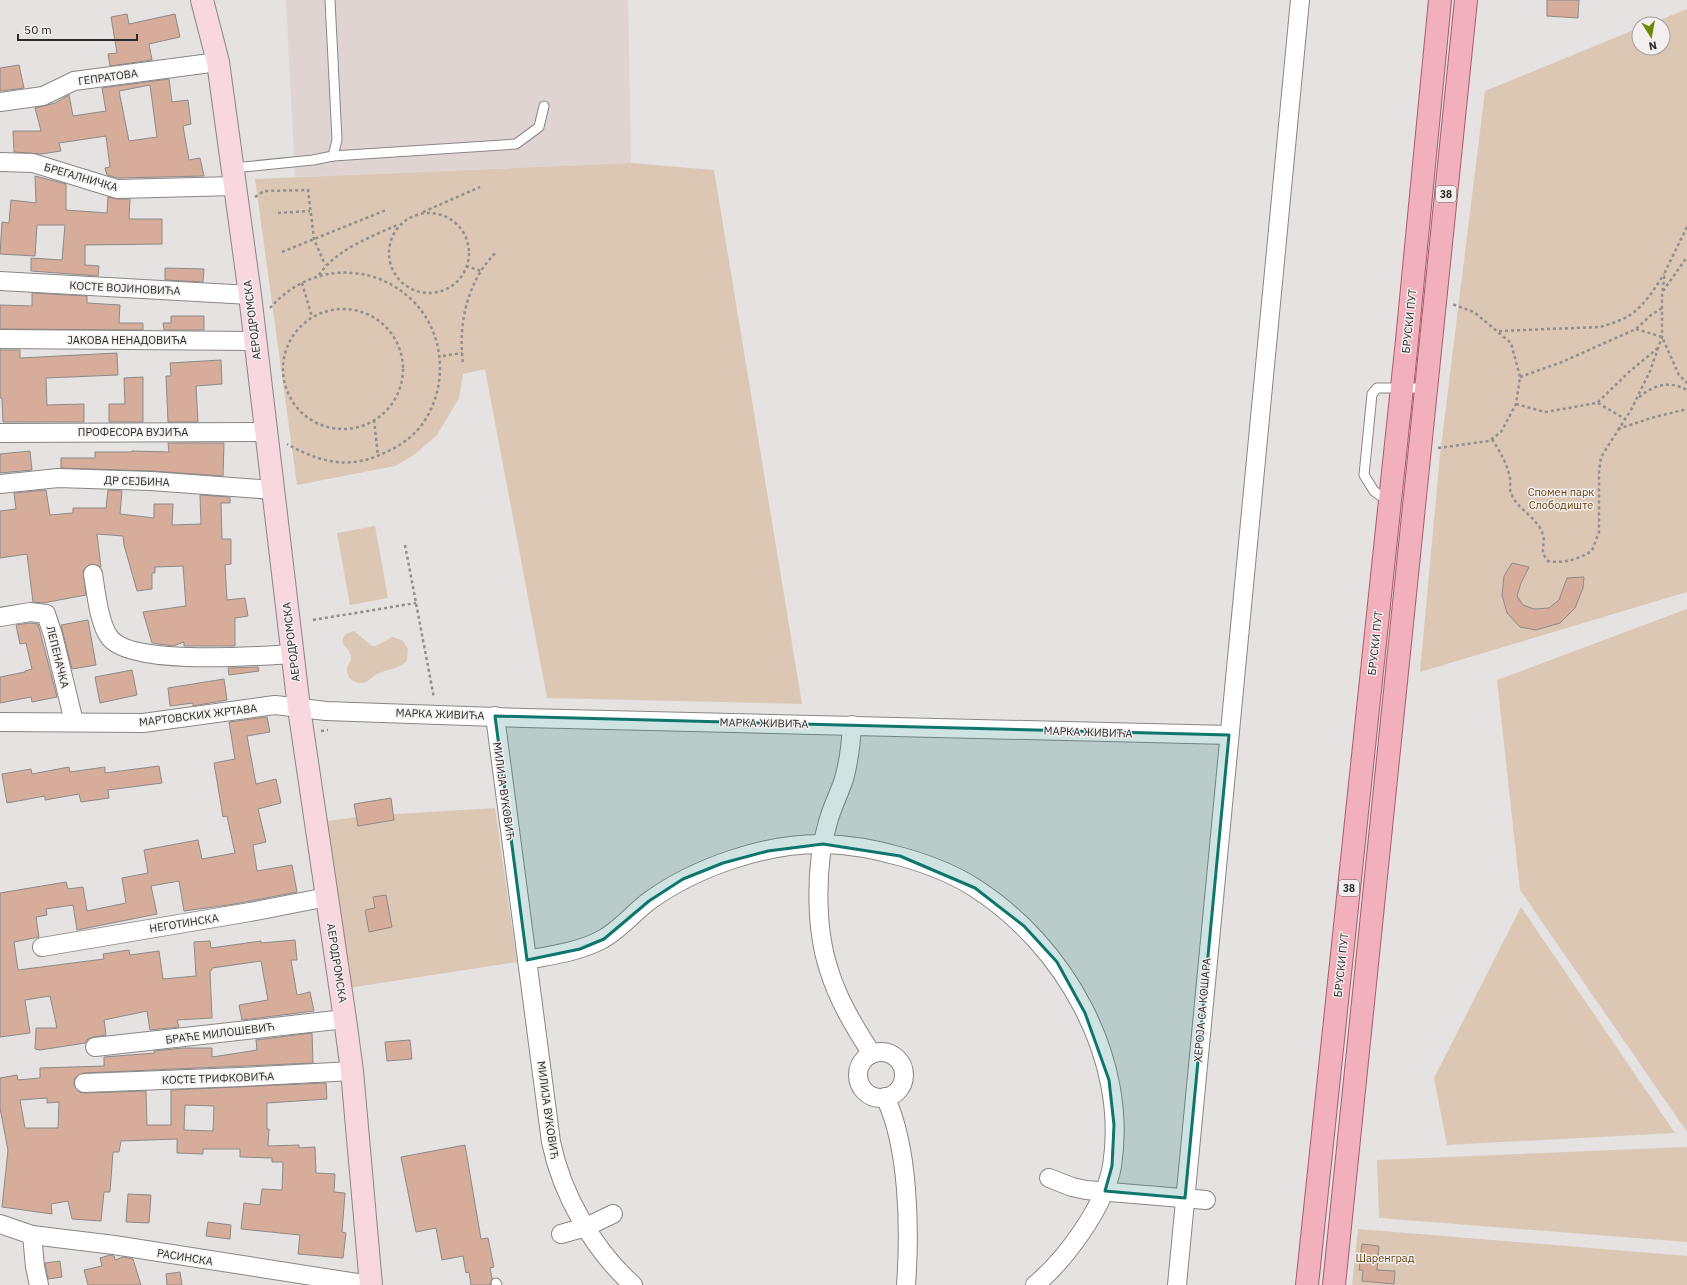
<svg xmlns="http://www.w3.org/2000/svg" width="1687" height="1285" font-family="'IBM Plex Sans',sans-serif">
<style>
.built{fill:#e0d4d2}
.green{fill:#dbc7b4}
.building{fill:#d5ad9a;stroke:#8d8a88;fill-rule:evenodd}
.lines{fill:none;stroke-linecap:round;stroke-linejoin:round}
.lane-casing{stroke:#8a8686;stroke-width:11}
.street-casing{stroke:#8a8686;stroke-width:20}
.secondary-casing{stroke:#8a8686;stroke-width:24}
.primary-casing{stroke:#a65e6c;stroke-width:24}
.path{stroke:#908e8e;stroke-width:2.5;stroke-dasharray:3 3;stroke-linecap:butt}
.lane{stroke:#fff;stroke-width:9}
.street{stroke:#fff;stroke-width:18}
.secondary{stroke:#f8d7de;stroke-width:22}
.primary{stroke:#f2afbc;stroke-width:22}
.marked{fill:#0f766e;fill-opacity:0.2;stroke:#0f766e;stroke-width:3;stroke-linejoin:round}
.labels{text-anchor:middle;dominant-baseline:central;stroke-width:3;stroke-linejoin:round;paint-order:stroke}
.shield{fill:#f3efee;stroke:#676565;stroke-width:1}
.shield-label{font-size:10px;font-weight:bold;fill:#2b2a2a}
.street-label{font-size:11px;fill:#2b2a2a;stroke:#f3efee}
.park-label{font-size:11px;fill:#6c4311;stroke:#f3efee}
</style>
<rect width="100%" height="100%" fill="#e5e2e1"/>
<!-- built -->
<path class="built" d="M286 0H628L631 163 295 177Z"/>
<!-- green -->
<g class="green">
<path d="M1687 9V592L1420 672 1440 455 1485 91 1639 28V48H1663V24H1650Z"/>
<path d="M631 163 714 170 802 704 547 698 485 369 463 374 459 398 437 435 414 455 395 466 297 485 255 179Z"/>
<path d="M375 526 388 598 350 605 337 533Z"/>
<path d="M1687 609V1132L1520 890 1497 680Z"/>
<path d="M354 631 372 646H376L392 637 402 640 408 649 407 660C399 671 385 668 374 676 370 679 367 683 361 683 357 683 352 681 350 678 342 667 353 663 351 655 348 646 337 644 346 634Z"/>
<path d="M495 808 517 962 329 991 327 897 306 824 364 816Z"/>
<path d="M1521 907 1675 1133 1447 1145 1434 1078Z"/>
<path d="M1687 1147V1242L1379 1218 1377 1160Z"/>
<path d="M1358 1229 1687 1256V1285H1352Z"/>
</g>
<!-- building -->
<g class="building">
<path d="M1547 0H1579L1578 18 1547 16Z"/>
<path d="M127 14 129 24 175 14 180 37 149 44 152 60 110 66 108 54 117 53 111 17Z"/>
<path d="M19 65 24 88 0 91V68Z"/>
<path d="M169 79 172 102 188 100 191 124 183 126 189 160 200 158 204 176 118 178 107 175 105 168 110 167 106 136 59 143 61 151 41 154 14 152 13 131H41L35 108 55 103 69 95 73 116 106 111 102 88ZM150 85 157 137 129 141 119 91Z"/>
<path d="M35 176 66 184V210L107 213 108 197 117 199H130L129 219H162V244L85 245V265L99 266 98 276 31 271V258L62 260 65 225H37L35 256 0 254 2 222 9 223 11 200 36 203Z"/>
<path d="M165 268 204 269 203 282 165 280Z"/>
<path d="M32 293 87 296V303L120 305 119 323H143V330L0 329V305L32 306Z"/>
<path d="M171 316H204V330H164L163 323H171Z"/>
<path d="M0 350H20V358L117 353 118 375 46 378 47 405 84 404V422H3L2 398H0Z"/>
<path d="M221 360 222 384 196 386 198 422H168L166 376H171L170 363Z"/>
<path d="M143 377V422H109V404H125L124 378Z"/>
<path d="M168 443H224L223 476 152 471 61 468V458H95V452H131L132 451 169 452Z"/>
<path d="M30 451 32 470 0 473V454Z"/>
<path d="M46 490 50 515 73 513V508H106L108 490 122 491 120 514 154 518V504H173L172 525 201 524 200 495 230 497V503H221L222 539H231V564L225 565 227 600 245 598 248 616 235 618V646H184V642L173 646 152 643 143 612 186 606 183 566 155 567V573H152V589L137 591 124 545 123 536 97 534 101 567 91 564 83 570 86 595 43 603 33 602 27 554 0 558V511L16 509 14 493Z"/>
<path d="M1512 563 1529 567 1521 583 1517 596 1523 605 1534 609 1549 608 1559 600 1567 578 1584 577 1583 588 1575 608 1560 623 1536 630 1520 627 1507 613 1502 595 1504 576Z"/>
<path d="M88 620 96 665 72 669 61 625Z"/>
<path d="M30 623 38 624 57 697 32 702 31 697 0 703V677L25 672V671L32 669 26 643 20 644 16 625Z"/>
<path d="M258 667 259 671 229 675 228 668Z"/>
<path d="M132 670 137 695 100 703 95 677Z"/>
<path d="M224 679 227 700 193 706V703L170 706 168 688Z"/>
<path d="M267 717 270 732 247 736 256 784 276 779 281 803 258 809 266 842 253 845 257 871 292 865 297 892 235 904 184 911 179 881 151 886 157 914 77 930 73 905 46 909 47 915 36 917 39 937 14 942 18 970 104 959 103 954 129 950 130 955 159 951 163 979 196 976 194 942 210 941 211 948 261 941V943L295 940 297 960H291L297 995 310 992 314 1011 242 1020 239 1005 268 1000 261 961 212 968V970L210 971 212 1018 177 1020 179 1027 150 1030 147 1011 104 1020 106 1035 93 1037 88 1039 85 1043 40 1050 35 1049 36 1028H57L50 996 25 1000 30 1033 0 1037V893L66 882 68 889 83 887 87 911 126 903 122 878 148 873 144 850 198 840 202 859 235 853 227 816 223 817 214 763 235 759 229 722Z"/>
<path d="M159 766 162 783 108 790 109 798 81 802 79 794 45 800V796L7 803 2 774 31 769 32 774 69 767 70 772 105 767V773Z"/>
<path d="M391 798 394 820 358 826 354 804Z"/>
<path d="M386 895 392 927 369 932 365 910 375 908 373 897Z"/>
<path d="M312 1033 313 1063 84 1073 75 1078 74 1084 79 1092 84 1093 146 1091 147 1125H171V1090L326 1083 327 1099 267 1103V1129H269L268 1146 299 1145V1148L315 1147 316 1173 335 1174 334 1192 345 1193 342 1232 346 1233 343 1258 298 1254 300 1235 241 1229 244 1203 260 1205 262 1189 282 1190 283 1162H272V1158L240 1157V1149H203V1154L177 1153V1139L121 1141 119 1152H113L110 1192H104L101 1221 72 1219 68 1201 51 1204 52 1214 2 1207 8 1150 0 1108V1078L17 1075 18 1080 40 1078V1068L104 1066V1057L155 1053 154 1051 183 1048H212V1057L245 1052 257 1050 256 1040ZM47 1098V1103L59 1102 58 1128H25L20 1100ZM185 1105 214 1106 213 1131 184 1130Z"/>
<path d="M410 1040 412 1059 387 1061 385 1042Z"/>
<path d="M465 1145 481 1239 488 1238 494 1267 490 1268 492 1278 490 1285H471L469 1272 466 1273 463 1256 442 1260 436 1228 416 1232 401 1157Z"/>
<path d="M128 1194 151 1195 149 1223 126 1222Z"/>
<path d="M208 1222 231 1225 230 1239 206 1236Z"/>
<path d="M1362 1244 1379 1246 1377 1270 1395 1271 1394 1284 1362 1281 1363 1270H1359Z"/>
<path d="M110 1255 114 1256 115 1260 123 1257 133 1259 141 1285H88L84 1270 102 1266 100 1258Z"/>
<path d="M60 1261 62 1277 48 1279 45 1263Z"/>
<path d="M180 1272 182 1285H167L166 1274Z"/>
</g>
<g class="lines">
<defs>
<g id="lane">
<path d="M333 156 516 144 539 127 544 106"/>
<path d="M233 168 313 160 333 156 337 140 330 0"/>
<path d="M1390 499 1381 496 1374 491 1364 475 1372 394 1377 388H1426"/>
<path d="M496 1283 497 1285"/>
</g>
<g id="street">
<path d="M0 102 43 96 74 81 218 62"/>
<path d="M0 162 33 163 117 189 235 186"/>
<path d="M0 281 250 295"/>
<path d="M0 339 255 341"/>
<path d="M0 433 266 432"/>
<path d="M0 484 58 478 151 481 273 490"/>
<path d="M93 574C96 592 99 624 110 638 132 666 258 656 293 654"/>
<path d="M0 617 30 612 46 614 53 635 74 722"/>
<path d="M495 716 551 1142C562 1195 593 1249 633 1285"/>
<path d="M0 722 143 723 275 705 326 711 524 718 1229 735"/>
<path d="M852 725C851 744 849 761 844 779 839 794 832 807 828 822 815 864 815 928 829 970 838 1000 855 1028 872 1054"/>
<path d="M42 947 250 912 327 897"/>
<path d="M527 960C552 955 578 952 601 940 619 931 633 913 649 901 696 867 766 843 824 844 870 845 937 863 975 888 1064 945 1129 1058 1112 1166 1105 1206 1066 1259 1035 1285"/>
<path d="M95 1047 345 1019"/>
<circle cx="881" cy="1075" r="23"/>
<path d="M84 1083 241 1077 352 1071"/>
<path d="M885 1097C909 1146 910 1231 906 1285"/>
<path d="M1049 1178 1072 1187 1086 1190 1206 1200"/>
<path d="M0 1224 32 1235 114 1245 370 1285"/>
<path d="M561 1234 586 1227 613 1214"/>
<path d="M32 1235 35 1267 39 1285"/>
<path d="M1177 1285 1300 0"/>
</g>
<path id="secondary" d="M202 0 218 62 250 295 299 708 345 1019 352 1071 371 1285"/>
<g id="primary">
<path d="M1307 1285 1407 340 1440 0"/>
<path d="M1334 1285 1466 0"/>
</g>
</defs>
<!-- lane casing -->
<use href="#lane" class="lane-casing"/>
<!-- street casing -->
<use href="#street" class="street-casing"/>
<!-- secondary casing -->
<use href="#secondary" class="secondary-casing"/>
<!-- primary casing -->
<use href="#primary" class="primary-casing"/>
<!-- path -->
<g class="path">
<path d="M255 197 264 191 308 190 314 239 325 265"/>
<path d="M423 212 480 187"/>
<circle cx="429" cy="253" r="40"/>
<path d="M278 213 310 211"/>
<path d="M282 252 386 210"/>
<path d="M466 266 481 271"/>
<path d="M319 275C336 249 372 237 399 224"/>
<path d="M302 283 312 317"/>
<path d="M1663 291 1687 257"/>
<path d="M270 308C291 284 321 270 353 273 376 275 395 284 412 300 446 333 449 388 421 426 411 439 396 448 382 454 369 460 352 464 337 462 319 460 303 453 287 444"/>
<circle cx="343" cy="369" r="60"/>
<path d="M1636 329 1662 337 1679 375 1687 383"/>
<path d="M1499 331 1600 327C1610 324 1621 321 1630 315 1643 307 1656 287 1664 274"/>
<path d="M443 356 462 353"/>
<path d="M463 362C459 332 464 298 481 271 485 264 491 258 496 252"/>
<path d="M1520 377 1562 362 1636 329 1651 315 1662 308"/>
<path d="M1639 397C1654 385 1669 380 1687 390"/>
<path d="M1598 403 1625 419"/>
<path d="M1516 404 1545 412 1597 403 1629 372 1658 348"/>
<path d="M374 420 378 456"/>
<path d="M1618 429 1651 418 1687 409"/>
<path d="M1492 439C1500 452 1507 463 1510 478 1511 483 1509 489 1511 493 1517 510 1538 517 1543 535 1546 547 1538 548 1548 561 1564 564 1578 559 1592 551L1599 532V472L1601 457 1631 410 1650 371 1662 337V295L1665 272 1687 227"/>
<path d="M1438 448 1489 441 1501 432 1516 404 1520 377 1511 343 1474 312 1452 304"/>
<path d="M405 545 434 698"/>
<path d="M313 620 416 603"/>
<path d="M321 731 328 730"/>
</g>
<!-- lane -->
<use href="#lane" class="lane"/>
<!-- street -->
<use href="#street" class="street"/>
<!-- secondary -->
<use href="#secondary" class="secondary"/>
<!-- primary -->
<use href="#primary" class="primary"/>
</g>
<!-- marked area -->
<path class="marked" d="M495 716 1229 735 1185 1198 1105 1191 1112 1166 1114 1125 1109 1080 1085 1013 1057 962 1024 926 975 888 900 856 823 844 768 851 723 863 683 879 649 901 604 939 580 949 527 960Z"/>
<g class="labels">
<!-- shield labels -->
<g class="shield">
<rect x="1436" y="186" width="20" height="16" rx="3"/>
<rect x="1339" y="880" width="20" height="16" rx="3"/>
</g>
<g class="shield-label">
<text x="1446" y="194">38</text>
<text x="1349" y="888">38</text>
</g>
<!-- street labels -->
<g class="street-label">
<text transform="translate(108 77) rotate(-8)">ГЕПРАТОВА</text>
<text transform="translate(81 177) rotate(16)">БРЕГАЛНИЧКА</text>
<text transform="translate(125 288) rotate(3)">КОСТЕ ВОЈИНОВИЋА</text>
<text transform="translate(252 320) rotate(-97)">АЕРОДРОМСКА</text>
<text transform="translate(1409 321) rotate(-84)">БРУСКИ ПУТ</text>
<text x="127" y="340">ЈАКОВА НЕНАДОВИЋА</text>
<text x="133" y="432">ПРОФЕСОРА ВУЈИЋА</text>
<text transform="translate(137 481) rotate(2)">ДР СЕЈБИНА</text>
<text transform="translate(291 642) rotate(-97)">АЕРОДРОМСКА</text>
<text transform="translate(1375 643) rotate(-84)">БРУСКИ ПУТ</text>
<text transform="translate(58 657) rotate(76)">ЛЕПЕНАЧКА</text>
<text transform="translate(440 714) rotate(2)">МАРКА ЖИВИЋА</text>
<text transform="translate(198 715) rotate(-7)">МАРТОВСКИХ ЖРТАВА</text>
<text transform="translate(764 723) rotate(1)">МАРКА ЖИВИЋА</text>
<text transform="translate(1088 732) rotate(2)">МАРКА ЖИВИЋА</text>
<text transform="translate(504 791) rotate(82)">МИЛИЈА ВУКОВИЋ</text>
<text transform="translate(184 923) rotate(-9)">НЕГОТИНСКА</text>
<text transform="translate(337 963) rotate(81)">АЕРОДРОМСКА</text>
<text transform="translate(1341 965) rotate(-84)">БРУСКИ ПУТ</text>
<text transform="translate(1202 1010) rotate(-85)">ХЕРОЈА СА КОШАРА</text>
<text transform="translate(220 1033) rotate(-7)">БРАЋЕ МИЛОШЕВИЋ</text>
<text transform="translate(218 1078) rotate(-2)">КОСТЕ ТРИФКОВИЋА</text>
<text transform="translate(548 1110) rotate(82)">МИЛИЈА ВУКОВИЋ</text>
<text transform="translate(185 1257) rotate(9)">РАСИНСКА</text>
</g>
<!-- park labels -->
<g class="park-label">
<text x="1561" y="492">Спомен парк<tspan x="1561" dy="13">Слободиште</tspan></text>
<text x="1385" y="1258">Шаренград</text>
</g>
</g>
<!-- north arrow -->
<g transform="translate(1651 36) rotate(169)"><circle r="19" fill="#f3efee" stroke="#a3a0a0"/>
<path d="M0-3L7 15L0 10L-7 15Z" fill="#6b8800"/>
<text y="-6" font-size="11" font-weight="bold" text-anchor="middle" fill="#2b2a2a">N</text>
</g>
<!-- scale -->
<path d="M18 34v6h119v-6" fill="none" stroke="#2b2a2a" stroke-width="2"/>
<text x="24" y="34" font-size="12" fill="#2b2a2a" stroke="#f3efee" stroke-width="3" paint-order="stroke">50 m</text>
</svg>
